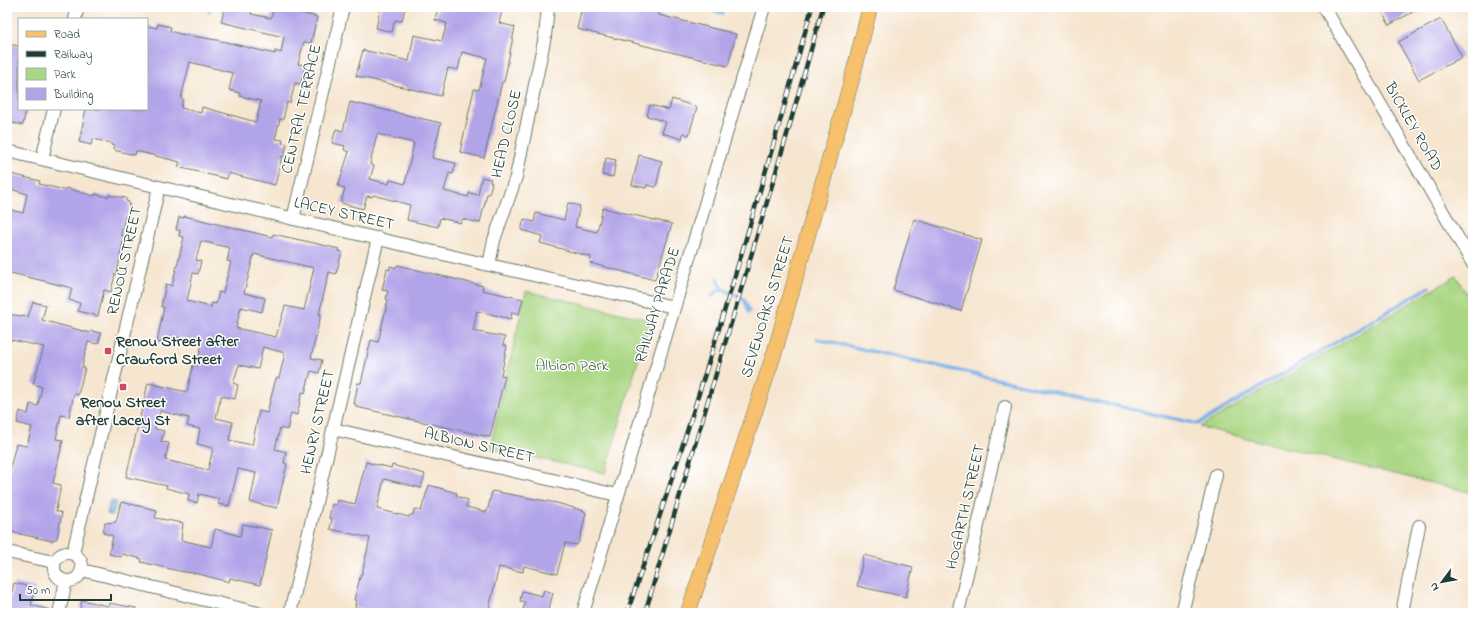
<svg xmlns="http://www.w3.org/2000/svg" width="1480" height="620" font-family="'Indie Flower',sans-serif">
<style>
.green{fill:#aad784;stroke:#648a5c}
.water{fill:#77b0e7;stroke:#4b768e}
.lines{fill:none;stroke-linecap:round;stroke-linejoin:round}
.stream{stroke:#77b0e7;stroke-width:3.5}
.building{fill:#b2a4e9;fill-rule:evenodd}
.minor-casing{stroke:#6a786a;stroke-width:14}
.major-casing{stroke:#6a786a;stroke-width:16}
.minor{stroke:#fff;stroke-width:12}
.major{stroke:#f7c06c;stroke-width:15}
.rail-casing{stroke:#1f3d34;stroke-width:4.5}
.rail{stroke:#fff;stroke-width:3;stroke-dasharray:9;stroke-linecap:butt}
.poi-dot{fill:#d1495b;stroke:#fff;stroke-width:1.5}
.labels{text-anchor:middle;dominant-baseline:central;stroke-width:3;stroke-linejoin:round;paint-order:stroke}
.street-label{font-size:16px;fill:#1f3d34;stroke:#fff}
.poi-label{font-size:16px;font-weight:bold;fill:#1f3d34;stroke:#fff;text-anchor:start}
.park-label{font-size:16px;fill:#426448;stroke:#fff}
</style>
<rect width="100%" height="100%" fill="#fff"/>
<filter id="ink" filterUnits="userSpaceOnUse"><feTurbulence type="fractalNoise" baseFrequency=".025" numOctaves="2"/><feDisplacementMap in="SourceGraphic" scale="8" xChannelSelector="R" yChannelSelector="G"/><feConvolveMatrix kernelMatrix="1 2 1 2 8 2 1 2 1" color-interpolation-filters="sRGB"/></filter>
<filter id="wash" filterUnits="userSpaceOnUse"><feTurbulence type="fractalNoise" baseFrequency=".012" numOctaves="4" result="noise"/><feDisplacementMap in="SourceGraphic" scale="16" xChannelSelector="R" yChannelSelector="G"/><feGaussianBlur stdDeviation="0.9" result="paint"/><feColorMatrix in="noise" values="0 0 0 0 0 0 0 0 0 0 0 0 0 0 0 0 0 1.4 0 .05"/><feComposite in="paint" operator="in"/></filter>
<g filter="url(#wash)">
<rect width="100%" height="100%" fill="#f6e5cf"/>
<!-- green -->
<g class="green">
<path d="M1456 276 1473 305V493L1200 427Z"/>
<path d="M526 291 650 320 605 473 490 448Z"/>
</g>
<!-- water -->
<path class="water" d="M110 501 116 502 113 516 107 514Z"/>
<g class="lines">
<!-- stream -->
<g class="stream">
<path d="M700 7 723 13"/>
<path d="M209 12 210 7"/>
<path d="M718 279C720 294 734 291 744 300 746 303 748 308 749 312"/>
<path d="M712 296 717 291 723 290"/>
<path d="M817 339 1198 424 1429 287"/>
</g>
</g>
<g id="blocks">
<!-- building -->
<g class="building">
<path d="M225 7H252L251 14 271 18 274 7 317 17 311 43 304 42 298 64 305 65 300 84 295 83 290 103 287 102 283 120 280 119 275 139 283 140 282 143 287 144 284 157 282 156 275 185 228 173 227 179 215 176 178 167 180 162 136 151 135 155 113 150 114 146 111 145V143L93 139 91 145 79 142 86 109H147V26L157 28 158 24 171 27 170 31 180 34 217 40 275 54V51L281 53 284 37 221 22ZM190 62 233 73 229 90 240 93V96L261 101 256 122 202 107 201 113 181 108 183 99 181 98Z"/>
<path d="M381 7H405L402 21 395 20 392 32 376 28Z"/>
<path d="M438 7H503L499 23 515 27 504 82H502L484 158 460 152 474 89 479 90 487 58 462 52 458 70 448 68 441 96 356 76 363 50 409 61 414 35 442 41 447 23 435 20Z"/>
<path d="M582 7H655L659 15 736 34 728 66 577 29Z"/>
<path d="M1380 7H1422L1389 25Z"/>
<path d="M1441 19 1462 57 1419 80 1398 42Z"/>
<path d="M7 44 19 46V109H26L23 125 7 122V90L12 67 7 66Z"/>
<path d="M672 99 697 107 689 135 683 133 682 139 662 133 666 122 647 116 650 105 669 110Z"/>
<path d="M350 102 441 123 432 158 456 163 453 174 449 173 444 191 468 197 469 193 478 195 482 177 491 179 490 182 492 183 489 194H487L480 223 462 219 461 223 440 218 438 227 407 220 410 205 373 195 372 197 367 196 363 209 341 203 345 188 338 186 349 152 344 150 345 146 332 143 336 129 343 131ZM377 134 414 143 405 184 390 180 389 184 370 179 374 166 370 164Z"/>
<path d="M639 155 662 161 656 187 647 185 646 188 632 185Z"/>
<path d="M606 158 616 160 613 177 602 175Z"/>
<path d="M7 173 40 181 39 184 65 190 66 188 94 196 95 194 108 197 109 195 126 198V201L129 202 128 205H130L128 217 125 216 121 235 124 236 117 274H115L111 292 104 290 98 316 78 311 80 303 69 300 72 288 7 272V209L23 213 27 194 7 188Z"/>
<path d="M568 203 580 206 575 227 597 232 603 208 672 224 655 280 590 263 591 257 540 243 542 236 521 230 524 219 534 222 536 213 564 220Z"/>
<path d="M184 216 272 237 273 234 314 243 339 249 338 251 342 252 336 274 329 272 319 314H321L311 358 322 360 319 373 311 371 305 393 302 392 297 415 291 413 287 430 280 428 275 449 286 452 284 463 287 464 277 508 250 502 256 473 238 469 229 506 218 504 220 499 199 494 197 503 188 501 189 494 166 488 167 486 126 477 148 383 187 392 193 365 197 366 202 343 177 337 175 346 157 342 164 307H161L166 284 172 286 184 237 179 236 180 230H176L179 217 184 218ZM201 241 230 248 227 261 231 262 223 293 219 292 216 304 212 303 211 307 187 301 193 273 198 274 201 261 196 260ZM254 254 314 268 304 310 285 306 276 337 236 328 241 307 262 312 265 298 244 293ZM263 347 285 353 279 378H276L267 413 259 411 252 445 229 440 233 422 216 418 221 396 235 399 238 385 233 383 239 365 258 369ZM160 411 189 418 187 426 200 429 197 444 213 448 208 470 165 460 169 443 161 442 164 431 155 429Z"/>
<path d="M914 219 982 240 961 311 893 290Z"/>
<path d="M397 265 483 286 482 290 523 299 519 314 512 312 511 319 477 311 473 331 505 337 503 345 507 346 501 375 505 376 490 437 356 407V404H354L358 383H361L371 340 378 342 388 300 386 299 388 291 382 290 387 269 390 270V266L396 268Z"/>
<path d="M33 302 46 305 42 320 90 333 91 331 101 333 98 344 88 342 82 367 85 368 78 395 74 394 69 417 61 415 56 439 63 440 53 483 61 485 56 511 62 513 57 538 52 541 7 531V472L9 473 16 444 27 446 32 427 17 423 20 411 28 414 30 404 38 406 42 387 33 384 44 347 7 339V314L28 317Z"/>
<path d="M366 462 391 468 392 465 425 474 421 488 384 479 377 509 409 517 410 515H413L414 509 421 511 429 485 457 493 456 496 468 500 466 507 487 512 492 491 557 503 584 511 586 513 580 539 577 545 565 543 557 574 524 566 523 572 499 567 488 613H382L355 607 356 600H354L361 574H362L370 538 330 529 332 519 329 518 332 504 336 505 337 500 355 504Z"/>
<path d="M121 502 157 510 155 518 183 523 181 540 211 547 215 529 240 536 243 524 272 530 260 585 230 578 229 582 199 574 179 571 141 562 142 559 122 554 121 557 109 554 113 536 103 533 105 523 116 522Z"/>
<path d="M864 555 913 567 906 597 857 586Z"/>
<path d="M14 583 35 588 31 605 50 610V613H7V599H10Z"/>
<path d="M544 590 553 593 548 613H536L523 610 525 602 520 601 522 591 542 596Z"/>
<path d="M82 600 108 606 109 603 136 608 135 613H79Z"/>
</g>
</g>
</g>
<g filter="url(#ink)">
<use href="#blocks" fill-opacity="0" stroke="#6a786a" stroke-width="1"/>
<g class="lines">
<defs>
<g id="minor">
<path d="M1324 7 1473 264"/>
<path d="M75 19 78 7"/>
<path d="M7 151 489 265 674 307"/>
<path d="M42 159 54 109"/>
<path d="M293 219 343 7"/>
<path d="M489 265 494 240 516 177 545 36 548 8"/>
<path d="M333 429 617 495"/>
<path d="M7 552 54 562"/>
<circle cx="68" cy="567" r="14"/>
<path d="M73 553 159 187"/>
<path d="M82 570 258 613"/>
<path d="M59 613 66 581"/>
<path d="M290 613 378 238"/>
<path d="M583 613 764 7"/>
<path d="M958 613 1005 407"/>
<path d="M1182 613 1216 475"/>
<path d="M1402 613 1419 526"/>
</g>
<path id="major" d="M688 613 775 351 853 75 870 7"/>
</defs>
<!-- minor casing -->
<use href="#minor" class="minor-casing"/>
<!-- major casing -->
<use href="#major" class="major-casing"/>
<!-- minor -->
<use href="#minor" class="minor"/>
<!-- major -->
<use href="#major" class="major"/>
<defs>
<g id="rail">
<path d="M627 613C696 413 756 210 812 7"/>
<path d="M645 613 786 138 823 7"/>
</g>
</defs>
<!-- rail casing -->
<use href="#rail" class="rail-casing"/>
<!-- rail -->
<use href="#rail" class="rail"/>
</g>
</g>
<!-- markers -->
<g class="poi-dot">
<rect x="104" y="347" width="8" height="8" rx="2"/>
<rect x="119" y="383" width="8" height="8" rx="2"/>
</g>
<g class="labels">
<!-- street labels -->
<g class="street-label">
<text transform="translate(302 109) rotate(-77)">CENTRAL TERRACE</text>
<text transform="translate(1413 127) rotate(60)">BICKLEY ROAD</text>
<text transform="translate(507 134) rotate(-77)">HEAD CLOSE</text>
<text transform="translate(344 214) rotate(13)">LACEY STREET</text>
<text transform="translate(125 261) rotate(-77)">RENOU STREET</text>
<text transform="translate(658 305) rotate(-73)">RAILWAY PARADE</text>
<text transform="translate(768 307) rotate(-73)">SEVENOAKS STREET</text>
<text transform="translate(318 422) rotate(-77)">HENRY STREET</text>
<text transform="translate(479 446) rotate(13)">ALBION STREET</text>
<text transform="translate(966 507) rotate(-77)">HOGARTH STREET</text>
</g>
<!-- poi labels -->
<g class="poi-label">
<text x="116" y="342">Renou Street after<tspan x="116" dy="18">Crawford Street</tspan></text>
<text x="123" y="403" text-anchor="middle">Renou Street<tspan x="123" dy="18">after Lacey St</tspan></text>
</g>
<!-- park labels -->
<g class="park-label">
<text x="572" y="366">Albion Park</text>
</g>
</g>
<!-- margin -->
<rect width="1480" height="620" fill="none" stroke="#fff" stroke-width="24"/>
<!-- legend -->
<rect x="18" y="18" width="130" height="92" fill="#ffffff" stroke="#a5b1ae"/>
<rect x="26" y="31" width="20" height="6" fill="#f7c06c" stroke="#a5b1ae"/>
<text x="54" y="38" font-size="12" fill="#1f3d34">Road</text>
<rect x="26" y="51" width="20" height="6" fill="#1f3d34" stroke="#a5b1ae"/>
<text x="54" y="58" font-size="12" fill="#1f3d34">Railway</text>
<rect x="26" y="68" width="20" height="12" fill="#aad784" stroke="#a5b1ae"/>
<text x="54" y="78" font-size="12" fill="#1f3d34">Park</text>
<rect x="26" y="88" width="20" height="12" fill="#b2a4e9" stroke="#a5b1ae"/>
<text x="54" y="98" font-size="12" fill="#1f3d34">Building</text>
<!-- north arrow -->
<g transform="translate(1442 582) rotate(238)" stroke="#ffffff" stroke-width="3" paint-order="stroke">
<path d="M0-3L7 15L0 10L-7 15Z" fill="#1f3d34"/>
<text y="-6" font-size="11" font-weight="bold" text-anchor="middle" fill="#1f3d34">N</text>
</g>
<!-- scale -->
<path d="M20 594v6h91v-6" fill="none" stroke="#1f3d34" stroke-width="2"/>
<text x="26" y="594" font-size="12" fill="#1f3d34" stroke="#ffffff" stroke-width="3" paint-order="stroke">50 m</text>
</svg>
